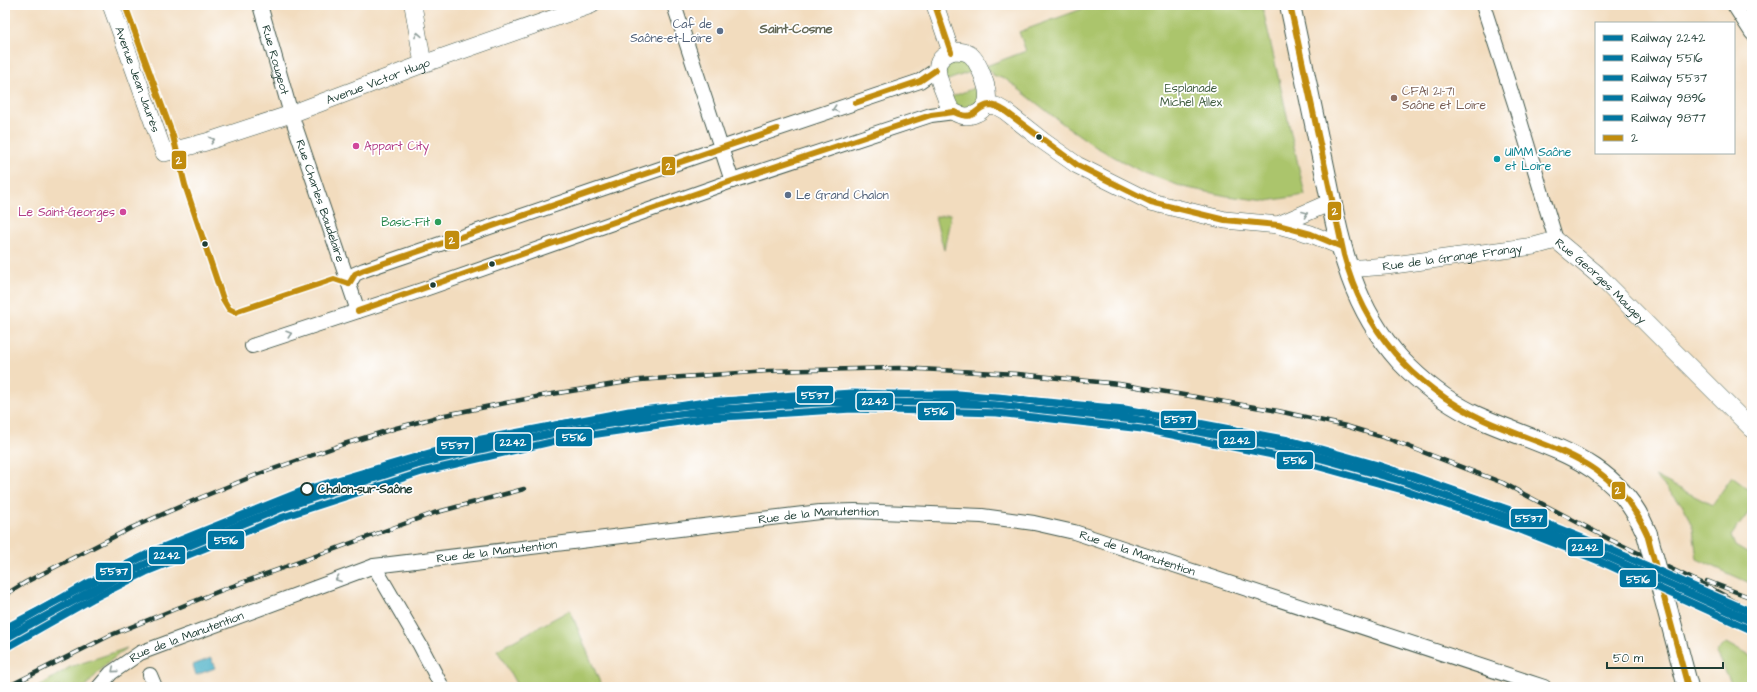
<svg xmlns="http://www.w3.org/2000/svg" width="1757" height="692" font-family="'Architects Daughter',sans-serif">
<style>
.green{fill:#abc56c;stroke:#658150}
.water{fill:#45adc4;stroke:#32757c}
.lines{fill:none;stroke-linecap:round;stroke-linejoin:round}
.minor-casing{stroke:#3f5549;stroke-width:16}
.tertiary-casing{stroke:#3f5549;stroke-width:18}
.secondary-casing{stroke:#3f5549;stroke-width:22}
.minor{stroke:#fff;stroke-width:14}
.tertiary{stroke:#fff;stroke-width:17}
.secondary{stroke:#fff;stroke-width:20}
.rail-casing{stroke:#1f3d34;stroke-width:4.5}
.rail{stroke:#fff;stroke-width:3;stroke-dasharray:9;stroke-linecap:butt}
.secondary-bridge-casing{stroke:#3f5549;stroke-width:22;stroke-linecap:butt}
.secondary-bridge{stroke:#fff;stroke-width:20}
.bus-1-casing{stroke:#fff;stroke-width:9}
.bus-1{stroke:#c18c0d;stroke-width:6}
.rail-1-casing{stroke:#fff;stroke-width:10}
.rail-2-casing{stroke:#fff;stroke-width:10}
.rail-3-casing{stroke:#fff;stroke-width:10}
.rail-4-casing{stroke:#fff;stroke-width:10}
.rail-5-casing{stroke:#fff;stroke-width:10}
.rail-1{stroke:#0075a1;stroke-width:7}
.rail-2{stroke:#0075a1;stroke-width:7}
.rail-3{stroke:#0075a1;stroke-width:7}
.rail-4{stroke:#0075a1;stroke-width:7}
.rail-5{stroke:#0075a1;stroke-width:7}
.oneway{stroke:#8f9e9a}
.service-dot{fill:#5c6f8a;stroke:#fff;stroke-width:1.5}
.education-dot{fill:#8d6e63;stroke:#fff;stroke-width:1.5}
.bus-dot{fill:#1f3d34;stroke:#fff;stroke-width:1.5}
.hotel-dot{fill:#d1479c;stroke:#fff;stroke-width:1.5}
.culture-dot{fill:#0f9aa8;stroke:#fff;stroke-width:1.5}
.leisure-dot{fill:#2e9e5b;stroke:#fff;stroke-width:1.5}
.stop-dot{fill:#fff;stroke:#1f3d34;stroke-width:2}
.labels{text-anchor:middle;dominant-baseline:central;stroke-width:3.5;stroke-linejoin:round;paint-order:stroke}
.service-label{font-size:12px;fill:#4e5e75;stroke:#fff;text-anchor:end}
.street-label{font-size:12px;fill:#1f3d34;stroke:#fff}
.park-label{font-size:12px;fill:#425f42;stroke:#fff}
.education-label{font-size:12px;fill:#785e54;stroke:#fff;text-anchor:start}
.hotel-label{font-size:12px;fill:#b23c85;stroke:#fff;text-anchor:start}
.culture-label{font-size:12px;fill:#0d838f;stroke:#fff;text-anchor:start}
.leisure-label{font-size:12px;fill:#27864d;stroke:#fff;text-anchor:end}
.stop-label{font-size:12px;font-weight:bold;fill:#1f3d34;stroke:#fff;text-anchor:start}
.neighbourhood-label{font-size:13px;font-weight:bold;fill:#646957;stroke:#fff}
.line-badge{stroke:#fff;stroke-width:1.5}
.badge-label{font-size:11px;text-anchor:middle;font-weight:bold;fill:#fff}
</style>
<rect width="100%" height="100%" fill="#fff"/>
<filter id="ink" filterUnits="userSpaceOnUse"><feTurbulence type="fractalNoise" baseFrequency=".025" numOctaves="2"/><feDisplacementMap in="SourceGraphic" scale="8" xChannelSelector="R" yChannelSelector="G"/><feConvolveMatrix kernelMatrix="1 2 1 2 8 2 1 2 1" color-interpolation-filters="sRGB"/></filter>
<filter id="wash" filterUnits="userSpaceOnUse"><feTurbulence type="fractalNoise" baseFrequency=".012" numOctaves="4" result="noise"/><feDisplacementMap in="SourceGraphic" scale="16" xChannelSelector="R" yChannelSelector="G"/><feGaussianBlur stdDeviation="0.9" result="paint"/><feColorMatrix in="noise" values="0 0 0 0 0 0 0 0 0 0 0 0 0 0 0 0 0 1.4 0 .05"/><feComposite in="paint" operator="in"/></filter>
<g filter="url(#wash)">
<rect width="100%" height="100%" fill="#f2dcbe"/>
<!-- green -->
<g class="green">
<path d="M1093 5H1262L1305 195 1267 201 1227 196 1183 187 1142 172 1096 147 1062 123 1007 80 993 75 986 66 1026 51 1019 32Z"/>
<path d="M955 59 966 60 973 71 945 81C945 68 943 65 955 59Z"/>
<path d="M979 86V100L972 108 958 107 951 97Z"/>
<path d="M951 214 944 250 935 217Z"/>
<path d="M1655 476 1712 505 1732 477 1752 492V508L1731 536 1735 546 1752 556V584L1697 559 1693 529 1684 507Z"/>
<path d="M570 610 601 685 598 687H518L497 650Z"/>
<path d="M1726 643 1752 657V687H1733L1716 653Z"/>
<path d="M127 648 106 664 85 687H38L70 667Z"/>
</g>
<!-- water -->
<path class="water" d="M211 658 215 668 196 675 193 665Z"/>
</g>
<g filter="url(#ink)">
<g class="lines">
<defs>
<g id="minor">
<path id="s1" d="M260 5 291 114 358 311"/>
<path d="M674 5 732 181"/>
<path d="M1483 5 1515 104 1556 240"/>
<path d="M1734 5 1752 33"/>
<path d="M349 284 355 274 364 270 721 148 920 81 936 70"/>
<path d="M252 346 422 290 732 181 931 115 954 112"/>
<path d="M374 566 420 645 442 687"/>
<path d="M150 675 155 687"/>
<path id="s2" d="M99 687 111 673 140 653 374 566 820 512 855 511 982 516 1034 523 1074 532 1544 687"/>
</g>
<g id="tertiary">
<path id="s3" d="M111 5 164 153 206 142 291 114 423 64 591 5"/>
<path d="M413 5 423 64"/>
<path d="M935 5 951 52"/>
<path d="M954 51C959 51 964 51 969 54 978 59 990 90 987 101 983 115 966 120 954 112 948 108 947 100 944 93 937 75 930 59 954 51Z"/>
<path d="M984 107 989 105 996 106 1005 111 1043 141 1077 165 1151 202 1225 220 1278 225 1311 234 1342 247"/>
<path d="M1278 225 1331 202"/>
<path id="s4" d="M1348 269 1386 266 1534 246 1556 240 1597 274 1752 429"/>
</g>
<g id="secondary">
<path d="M1290 5C1301 56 1311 106 1322 157 1338 232 1346 300 1400 360 1420 381 1445 401 1471 414 1541 447 1614 454 1647 534"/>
<path d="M1670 619 1688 687"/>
</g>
</defs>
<!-- minor casing -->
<use href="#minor" class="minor-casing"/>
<!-- tertiary casing -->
<use href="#tertiary" class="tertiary-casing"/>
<!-- secondary casing -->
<use href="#secondary" class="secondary-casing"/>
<!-- minor -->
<use href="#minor" class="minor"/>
<!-- tertiary -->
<use href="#tertiary" class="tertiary"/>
<!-- secondary -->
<use href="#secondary" class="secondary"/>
<defs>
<g id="rail">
<path d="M1707 581 1752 598"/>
<path d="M5 595 26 582 131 528 202 497 256 475 344 444 396 428 445 415 546 395 640 380 768 371 899 368 1018 374 1119 384 1278 411 1346 426 1389 439 1503 483 1609 539 1709 587 1752 611"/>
<path d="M7 687 111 635 222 590 434 513 524 489"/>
</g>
</defs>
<!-- rail casing -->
<use href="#rail" class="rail-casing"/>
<!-- rail -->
<use href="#rail" class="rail"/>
<defs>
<path id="secondary-bridge" d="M1647 534 1670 619"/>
</defs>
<!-- secondary-bridge casing -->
<use href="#secondary-bridge" class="secondary-bridge-casing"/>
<!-- secondary-bridge -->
<use href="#secondary-bridge" class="secondary-bridge"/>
<defs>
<g id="bus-1">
<path d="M125 5 173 136 185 185 223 299 229 309 235 312"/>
<path d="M935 5 951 52"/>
<path d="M1290 5 1344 255C1364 331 1413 386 1484 420 1554 452 1611 455 1647 534L1688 687"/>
<path d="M855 103 920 81 936 70"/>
<path d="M954 112C978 123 974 106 990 105 995 105 1000 108 1005 111L1077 165 1151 202 1225 220 1278 225 1311 234 1342 247"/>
<path d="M349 284 355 274 364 270 777 129"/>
<path d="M358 311 732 181 931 115 954 112"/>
<path d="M235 312 334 279 349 284"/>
</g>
</defs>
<!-- bus-1 casing -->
<use href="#bus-1" class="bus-1-casing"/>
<!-- bus-1 -->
<use href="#bus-1" class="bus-1"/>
<defs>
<path id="rail-1" d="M5 639 90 591 143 565 280 509 420 464 562 431 706 410 852 401 997 405 1143 421 1289 450 1408 483 1525 523 1602 554 1752 622"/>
<path id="rail-2" d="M9 646 94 598 146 572 283 517 422 472 564 439 707 418 852 409 997 413 1142 429 1287 458 1406 491 1523 531 1599 561 1749 629"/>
<path id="rail-3" d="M5 628 153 551 307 489 466 442 629 411 793 395 959 394 1125 409 1289 440 1378 465 1495 505 1611 550 1752 612"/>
<path id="rail-4" d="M5 630 86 584 140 558 277 502 418 457 560 424 705 402 852 393 998 397 1144 413 1291 442 1410 475 1528 516 1605 547 1752 613"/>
<path id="rail-5" d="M9 635 157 558 310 496 468 450 630 419 794 403 959 402 1124 417 1287 448 1376 472 1492 513 1608 557 1749 619"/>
</defs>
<!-- rail-1 casing -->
<use href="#rail-1" class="rail-1-casing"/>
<!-- rail-2 casing -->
<use href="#rail-2" class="rail-2-casing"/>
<!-- rail-3 casing -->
<use href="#rail-3" class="rail-3-casing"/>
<!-- rail-4 casing -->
<use href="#rail-4" class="rail-4-casing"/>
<!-- rail-5 casing -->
<use href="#rail-5" class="rail-5-casing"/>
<!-- rail-1 -->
<use href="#rail-1" class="rail-1"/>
<!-- rail-2 -->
<use href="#rail-2" class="rail-2"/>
<!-- rail-3 -->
<use href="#rail-3" class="rail-3"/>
<!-- rail-4 -->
<use href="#rail-4" class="rail-4"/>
<!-- rail-5 -->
<use href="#rail-5" class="rail-5"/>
</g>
<!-- one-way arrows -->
<defs><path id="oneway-chevron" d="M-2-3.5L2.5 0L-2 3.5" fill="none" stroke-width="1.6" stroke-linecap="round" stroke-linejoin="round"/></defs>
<g class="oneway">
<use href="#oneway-chevron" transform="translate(418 35) rotate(-100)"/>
<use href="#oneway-chevron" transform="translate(835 109) rotate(162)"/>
<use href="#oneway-chevron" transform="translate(212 140) rotate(-18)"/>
<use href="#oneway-chevron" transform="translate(1305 214) rotate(-21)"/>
<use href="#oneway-chevron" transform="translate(289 334) rotate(-18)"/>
<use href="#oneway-chevron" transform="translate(338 579) rotate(160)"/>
<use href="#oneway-chevron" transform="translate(114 670) rotate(140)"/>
</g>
</g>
<!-- markers -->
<g class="service-dot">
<circle cx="720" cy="31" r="4"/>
<circle cx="788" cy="195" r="4"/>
</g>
<circle class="education-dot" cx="1394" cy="98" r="4"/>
<g class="bus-dot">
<circle cx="1039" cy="137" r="3.5"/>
<circle cx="205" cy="244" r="3.5"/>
<circle cx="492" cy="264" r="3.5"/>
<circle cx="433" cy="285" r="3.5"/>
</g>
<g class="hotel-dot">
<circle cx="356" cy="146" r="4"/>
<circle cx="123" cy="212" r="4"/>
</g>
<circle class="culture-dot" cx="1497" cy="159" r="4"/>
<circle class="leisure-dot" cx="438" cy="222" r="4"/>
<circle class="stop-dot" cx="307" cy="489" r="6"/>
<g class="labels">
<!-- service labels -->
<g class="service-label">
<text x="712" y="24">Caf de<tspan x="712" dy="14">Saône-et-Loire</tspan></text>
<text x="796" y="195" text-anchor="start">Le Grand Chalon</text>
</g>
<!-- street labels -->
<g class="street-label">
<text stroke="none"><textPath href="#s1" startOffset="57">Rue Rougeot</textPath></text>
<text stroke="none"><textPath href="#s3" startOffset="79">Avenue Jean Jaurès</textPath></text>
<text stroke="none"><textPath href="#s3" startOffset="383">Avenue Victor Hugo</textPath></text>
<text stroke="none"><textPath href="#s1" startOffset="205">Rue Charles Baudelaire</textPath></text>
<text stroke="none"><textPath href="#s4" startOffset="105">Rue de la Grange Frangy</textPath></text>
<text stroke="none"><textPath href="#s4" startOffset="271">Rue Georges Maugey</textPath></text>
<text stroke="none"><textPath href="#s2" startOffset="751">Rue de la Manutention</textPath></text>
<text stroke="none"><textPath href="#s2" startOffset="427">Rue de la Manutention</textPath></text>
<text stroke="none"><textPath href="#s2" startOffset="1075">Rue de la Manutention</textPath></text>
<text stroke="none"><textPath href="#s2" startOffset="103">Rue de la Manutention</textPath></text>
</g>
<!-- park labels -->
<g class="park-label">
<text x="1191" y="88">Esplanade<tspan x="1191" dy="14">Michel Allex</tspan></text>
</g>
<!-- education labels -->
<g class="education-label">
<text x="1402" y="91">CFAI 21-71<tspan x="1402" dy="14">Saône et Loire</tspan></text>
</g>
<!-- hotel labels -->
<g class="hotel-label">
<text x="364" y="146">Appart City</text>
<text x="115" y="212" text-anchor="end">Le Saint-Georges</text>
</g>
<!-- culture labels -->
<g class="culture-label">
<text x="1505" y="152">UIMM Saône<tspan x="1505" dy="14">et Loire</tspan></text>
</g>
<!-- leisure labels -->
<g class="leisure-label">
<text x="430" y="222">Basic-Fit</text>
</g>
<!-- stop labels -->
<g class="stop-label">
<text x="318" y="489">Chalon-sur-Saône</text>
</g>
<!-- neighbourhood labels -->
<g class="neighbourhood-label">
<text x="796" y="29">Saint-Cosme</text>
</g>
</g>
<g class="line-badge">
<rect x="171" y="150" width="16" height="20" rx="4" fill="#c18c0d"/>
<rect x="661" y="156" width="15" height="20" rx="4" fill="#c18c0d"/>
<rect x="1327" y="201" width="15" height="20" rx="4" fill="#c18c0d"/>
<rect x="444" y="230" width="16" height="20" rx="4" fill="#c18c0d"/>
<rect x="796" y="385" width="38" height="19" rx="4" fill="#0075a1"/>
<rect x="856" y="392" width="38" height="19" rx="4" fill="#0075a1"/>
<rect x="917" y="402" width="38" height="19" rx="4" fill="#0075a1"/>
<rect x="1160" y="410" width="37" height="19" rx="4" fill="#0075a1"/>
<rect x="555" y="428" width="38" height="19" rx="4" fill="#0075a1"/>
<rect x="1218" y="430" width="38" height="19" rx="4" fill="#0075a1"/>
<rect x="494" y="433" width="38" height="19" rx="4" fill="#0075a1"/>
<rect x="436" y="436" width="38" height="19" rx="4" fill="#0075a1"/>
<rect x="1276" y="451" width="38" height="19" rx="4" fill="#0075a1"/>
<rect x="1611" y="481" width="15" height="19" rx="4" fill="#c18c0d"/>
<rect x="1510" y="508" width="38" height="20" rx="4" fill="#0075a1"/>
<rect x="207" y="530" width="38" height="20" rx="4" fill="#0075a1"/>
<rect x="1567" y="538" width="37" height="19" rx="4" fill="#0075a1"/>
<rect x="148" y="546" width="38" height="19" rx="4" fill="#0075a1"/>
<rect x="95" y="562" width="37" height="19" rx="4" fill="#0075a1"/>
<rect x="1619" y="569" width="38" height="19" rx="4" fill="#0075a1"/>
</g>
<g class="badge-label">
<text x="179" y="164">2</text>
<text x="669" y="170">2</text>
<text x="1335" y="215">2</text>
<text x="452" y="244">2</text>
<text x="815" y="399">5537</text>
<text x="875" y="405">2242</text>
<text x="936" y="415">5516</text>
<text x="1178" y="423">5537</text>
<text x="574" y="441">5516</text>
<text x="1237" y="444">2242</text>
<text x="513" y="446">2242</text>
<text x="455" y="449">5537</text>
<text x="1295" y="464">5516</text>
<text x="1618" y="494">2</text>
<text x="1529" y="522">5537</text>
<text x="226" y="544">5516</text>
<text x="1585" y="551">2242</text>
<text x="167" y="559">2242</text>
<text x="114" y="575">5537</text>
<text x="1638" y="583">5516</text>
</g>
<!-- margin -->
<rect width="1757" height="692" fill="none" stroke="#fff" stroke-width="20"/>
<!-- legend -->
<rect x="1595" y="22" width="140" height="132" fill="#ffffff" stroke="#a5b1ae"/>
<rect x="1603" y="35" width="20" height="6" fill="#0075a1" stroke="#a5b1ae"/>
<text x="1631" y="42" font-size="12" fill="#1f3d34">Railway 2242</text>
<rect x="1603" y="55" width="20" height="6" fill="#0075a1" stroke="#a5b1ae"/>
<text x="1631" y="62" font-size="12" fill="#1f3d34">Railway 5516</text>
<rect x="1603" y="75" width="20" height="6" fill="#0075a1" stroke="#a5b1ae"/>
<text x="1631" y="82" font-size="12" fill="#1f3d34">Railway 5537</text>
<rect x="1603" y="95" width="20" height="6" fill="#0075a1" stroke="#a5b1ae"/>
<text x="1631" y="102" font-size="12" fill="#1f3d34">Railway 9896</text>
<rect x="1603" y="115" width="20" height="6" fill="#0075a1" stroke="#a5b1ae"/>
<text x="1631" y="122" font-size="12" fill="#1f3d34">Railway 9877</text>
<rect x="1603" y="135" width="20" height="6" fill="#c18c0d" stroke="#a5b1ae"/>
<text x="1631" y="142" font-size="12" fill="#1f3d34">2</text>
<!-- scale -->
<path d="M1607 662v6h116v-6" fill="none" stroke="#1f3d34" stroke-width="2"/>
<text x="1613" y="662" font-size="12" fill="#1f3d34" stroke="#ffffff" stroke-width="3" paint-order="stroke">50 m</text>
</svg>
